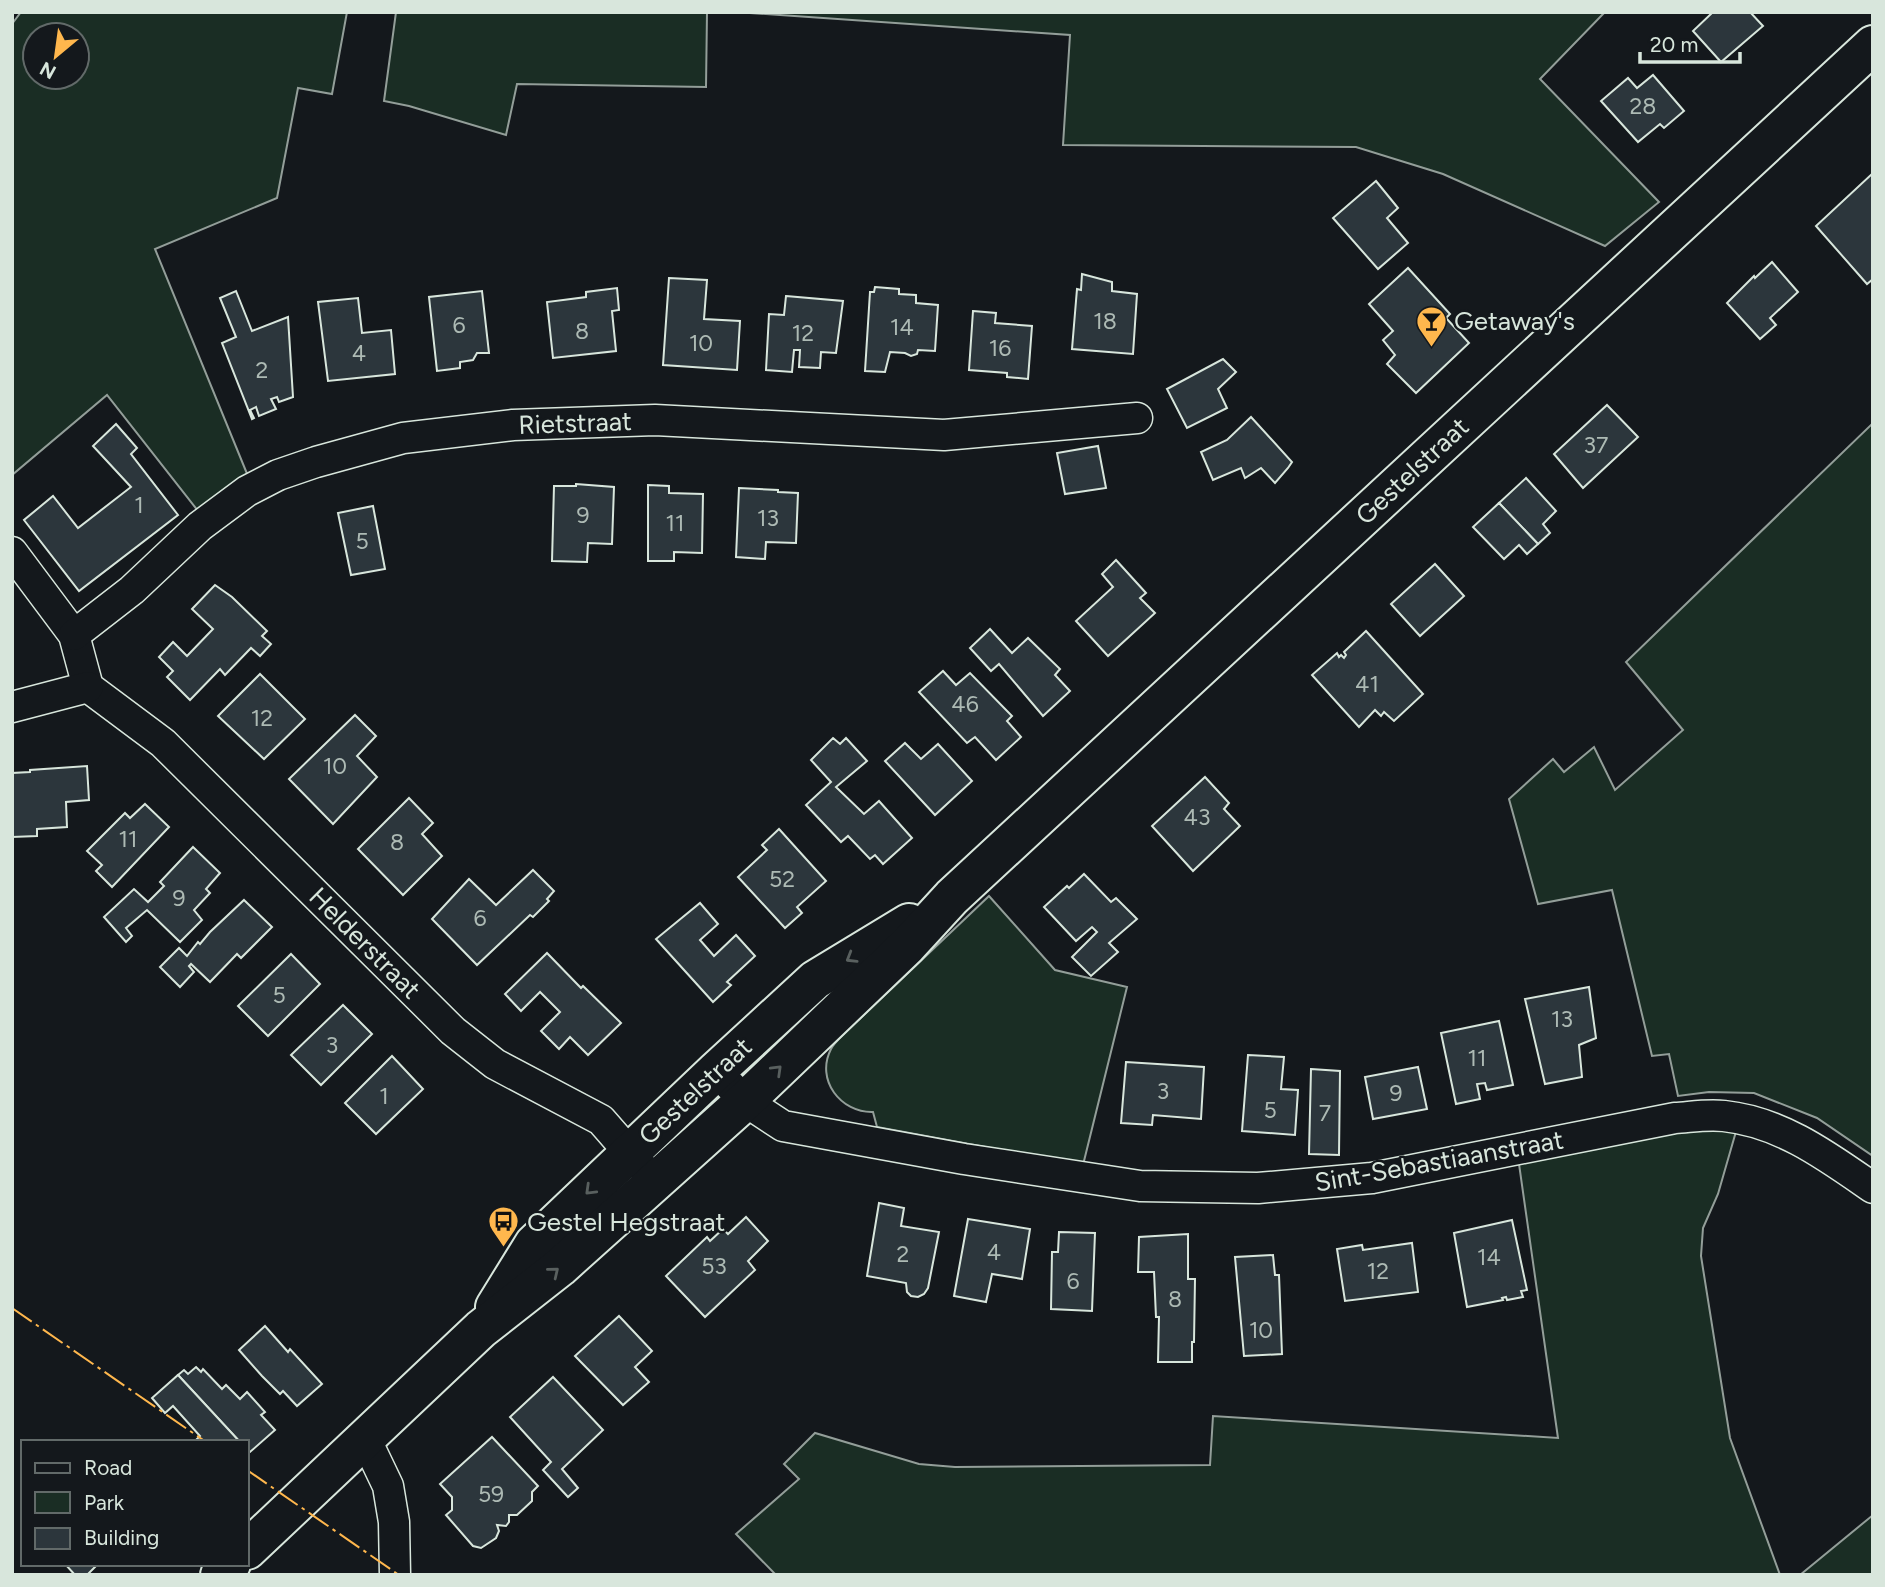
<svg xmlns="http://www.w3.org/2000/svg" width="1885" height="1587" font-family="Figtree,sans-serif">
<style>
.green{fill:#1a2d24;stroke:#939e99;stroke-width:2;fill-rule:evenodd}
.building{fill:#2c363c;stroke:#d8e6dc;stroke-width:2}
.lines{fill:none;stroke-linecap:round;stroke-linejoin:round}
.street-casing{stroke:#d8e6dc;stroke-width:33}
.secondary-casing{stroke:#d8e6dc;stroke-width:42}
.street{stroke:#14181c;stroke-width:30}
.secondary{stroke:#14181c;stroke-width:38}
.power{stroke:#ffb74d;stroke-width:2;stroke-dasharray:24 5 3.5 5;stroke-linecap:butt}
.oneway{stroke:#59605f}
.labels{text-anchor:middle;dominant-baseline:central;stroke-width:5;stroke-linejoin:round;paint-order:stroke}
.number-label{font-size:23px;fill:#adbab4}
.poi-label{font-size:26px;fill:#d8e6dc;stroke:#14181c;text-anchor:start}
.street-label{font-size:26px;fill:#d8e6dc;stroke:#14181c}
</style>
<rect width="100%" height="100%" fill="#14181c"/>
<!-- green -->
<g class="green">
<path d="M21 12H347L332 94 298 88 277 198 155 249 250 481 202 516 107 395 12 475V24ZM35 35H77V77H35Z"/>
<path d="M396 12H707L706 87 517 84 506 135 409 106 384 101Z"/>
<path d="M735 12H1605L1540 79 1659 202 1605 246 1443 174 1356 147 1063 145 1070 35Z"/>
<path d="M1873 423V1156L1817 1118 1754 1093 1709 1092 1678 1096 1669 1054 1652 1056 1612 890 1538 904 1509 799 1553 759 1564 772 1594 747 1615 790 1683 730 1626 662Z"/>
<path d="M989 896 1055 970 1127 987 1083 1165 877 1127 873 1112C841 1113 815 1080 831 1049 834 1043 841 1037 846 1032Z"/>
<path d="M1674 1128H1737L1718 1194 1703 1228 1701 1256 1730 1438 1780 1575H776L736 1534 799 1479 784 1464 815 1433 919 1464 955 1467 1210 1465 1213 1416 1558 1438 1519 1164Z"/>
<path d="M1873 1515V1575H1800Z"/>
</g>
<!-- building -->
<g class="building">
<path d="M1713 12H1750L1763 26 1721 62 1693 31Z"/>
<path d="M1653 75 1684 111 1664 128 1660 124 1638 142 1601 101 1628 78 1637 88Z"/>
<path d="M1873 173V279L1867 284 1816 226Z"/>
<path d="M1376 181 1398 208 1387 218 1408 243 1378 269 1333 218Z"/>
<path d="M1772 262 1798 292 1770 318 1776 325 1760 339 1727 303 1754 276 1755 278Z"/>
<path d="M1408 268 1450 314 1446 318 1469 343 1416 393 1387 364 1395 355 1383 340 1393 331 1369 304Z"/>
<path d="M1082 274 1112 282V291L1137 294 1133 354 1072 349 1077 289 1081 290Z"/>
<path d="M669 278 707 280 704 319 740 321 737 370 663 365Z"/>
<path d="M875 287 899 289V294L916 295V303L938 305 935 351 918 350 917 354 911 356 905 353 890 352 885 372 865 371 870 292H874Z"/>
<path d="M617 288 619 310 612 311 616 351 553 358 547 302 586 297V292Z"/>
<path d="M236 291 252 331 288 317 293 397 279 402 277 397 271 399 276 409 259 416 256 407 250 410 254 418 252 419 222 343 236 337 220 298Z"/>
<path d="M482 291 489 353H477L473 360 460 362V368L437 371 429 297Z"/>
<path d="M786 296 843 301 836 353 821 352 820 368 799 367 800 350H794L792 372 766 370 769 314 784 315Z"/>
<path d="M358 298 362 333 391 330 395 374 328 381 318 302Z"/>
<path d="M973 311 996 313 995 323 1032 326 1028 379 1007 377V373L969 370Z"/>
<path d="M1223 359 1236 372 1218 389 1227 408 1187 428 1167 389Z"/>
<path d="M1607 405 1638 437 1583 488 1554 454Z"/>
<path d="M1251 417 1292 462 1288 468 1275 483 1261 468 1245 478 1241 468 1213 480 1201 452 1227 440Z"/>
<path d="M116 424 137 448 131 454 178 515 79 591 24 520 53 496 78 528 131 487 93 446Z"/>
<path d="M1098 446 1106 488 1065 494 1057 453Z"/>
<path d="M1526 478 1556 511 1543 524 1550 533 1538 544 1499 503Z"/>
<path d="M576 484 614 487 612 544 588 543 587 562 552 561 554 486H576Z"/>
<path d="M648 485 669 486V493L703 494 702 553 674 552V561H648Z"/>
<path d="M739 488 778 490V492L798 493 796 543 766 542 765 559 736 557Z"/>
<path d="M1499 503 1538 544 1527 554 1519 545 1504 559 1473 527Z"/>
<path d="M373 506 385 569 351 575 338 513Z"/>
<path d="M1116 560 1146 593 1140 598 1155 613 1108 656 1076 621 1113 587 1102 574Z"/>
<path d="M1435 564 1464 596 1420 636 1391 604Z"/>
<path d="M215 585 232 597 267 631 262 636 271 644 260 656 251 648 225 675 220 669 190 700 167 677 173 671 159 657 173 642 187 656 213 629 192 609Z"/>
<path d="M990 629 1012 653 1028 638 1060 669 1055 675 1070 691 1043 716 999 664 991 671 970 648Z"/>
<path d="M1366 631 1423 694 1394 721 1384 712 1381 716 1375 710 1359 727 1312 675 1337 653 1339 657 1341 655 1344 658 1346 655 1344 652Z"/>
<path d="M943 671 956 685 970 673 1012 716 1007 721 1021 737 996 760 975 737 967 743 919 692Z"/>
<path d="M260 674 305 719 264 759 218 716Z"/>
<path d="M355 715 376 736 357 756 377 777 333 824 289 779Z"/>
<path d="M833 738 840 744 846 738 867 761 836 787 864 814 879 801 912 838 883 864 875 855 870 859 848 836 841 842 806 805 831 782 811 760Z"/>
<path d="M905 743 921 759 938 744 972 781 935 815 885 761Z"/>
<path d="M87 766 89 800 66 802 67 827 37 829V836L12 837V773L30 772V770Z"/>
<path d="M1205 777 1229 803 1224 809 1240 826 1193 871 1152 826Z"/>
<path d="M409 798 433 823 422 834 442 856 403 895 358 849Z"/>
<path d="M145 804 169 827 112 887 96 871 102 865 87 851 125 813 130 818Z"/>
<path d="M779 829 826 881 797 907 802 913 785 928 738 877 767 850 762 845Z"/>
<path d="M193 847 220 873 206 889 210 893 194 910 202 920 180 942 147 910 126 928 132 936 126 942 104 917 134 889 148 902 164 886 160 882Z"/>
<path d="M533 870 554 891 547 899 549 901 533 917 530 915 477 965 432 919 469 879 496 905Z"/>
<path d="M1084 874 1111 902 1116 898 1137 919 1109 943 1118 952 1091 976 1072 957 1097 932 1092 927 1076 941 1044 907 1067 886 1069 888Z"/>
<path d="M244 900 272 927 241 958 237 954 210 982 191 964 189 966 194 972 180 987 160 967 179 948 187 956 198 942 200 944 210 932Z"/>
<path d="M700 903 718 924 700 940 714 956 736 935 755 956 727 982 731 985 713 1002 656 939Z"/>
<path d="M547 953 581 988 583 986 621 1023 588 1055 570 1037 559 1049 541 1031 560 1012 540 992 521 1011 505 994Z"/>
<path d="M291 954 320 984 268 1036 238 1006Z"/>
<path d="M1589 987 1596 1038 1579 1045 1582 1077 1545 1084 1525 999Z"/>
<path d="M343 1005 372 1034 321 1085 291 1055Z"/>
<path d="M1499 1021 1513 1085 1487 1090 1485 1083 1477 1084 1480 1099 1456 1104 1441 1033Z"/>
<path d="M1248 1055 1284 1057 1281 1089 1298 1090 1295 1135 1242 1131Z"/>
<path d="M392 1056 423 1089 376 1134 345 1103Z"/>
<path d="M1126 1062 1204 1067 1201 1119 1153 1115 1152 1125 1121 1123Z"/>
<path d="M1418 1067 1427 1109 1373 1119 1365 1077Z"/>
<path d="M1311 1069 1340 1071 1339 1155 1309 1154Z"/>
<path d="M879 1203 904 1208 901 1226 939 1232 928 1288 924 1294 918 1297 911 1296 907 1292 906 1283 867 1276Z"/>
<path d="M746 1217 768 1241 748 1261 755 1270 705 1317 666 1276 707 1237 710 1241 723 1229 728 1234Z"/>
<path d="M968 1219 1030 1229 1022 1279 992 1274 986 1302 954 1296Z"/>
<path d="M1512 1220 1527 1290 1521 1291 1523 1297 1507 1300 1506 1297 1502 1298 1503 1300 1467 1307 1454 1233Z"/>
<path d="M1059 1232 1095 1233 1092 1311 1051 1309 1052 1252H1058Z"/>
<path d="M1188 1234V1279H1195L1194 1342H1192V1362H1158L1159 1317H1156L1154 1272H1138L1139 1237Z"/>
<path d="M1412 1243 1418 1292 1345 1301 1337 1249 1362 1245 1363 1250Z"/>
<path d="M1273 1255 1275 1275H1279L1282 1354 1244 1356 1235 1257Z"/>
<path d="M619 1316 652 1351 635 1367 649 1382 623 1405 575 1356Z"/>
<path d="M265 1326 288 1352 290 1349 322 1384 297 1406 283 1391 280 1394 262 1376 239 1350Z"/>
<path d="M196 1367 201 1372 203 1369 222 1389 226 1385 240 1399 247 1392 265 1412 261 1415 275 1430 250 1452 247 1449V1442H240L178 1375 184 1370 188 1374Z"/>
<path d="M178 1375 240 1442H194L200 1436 173 1406 165 1413 152 1398Z"/>
<path d="M553 1377 603 1430 562 1469 578 1488 568 1497 543 1470 551 1462 510 1417Z"/>
<path d="M492 1437 538 1486 532 1492V1501L517 1515H509V1522L506 1526 497 1525 499 1531 496 1538 481 1548 473 1546 446 1515 452 1510V1497L440 1484Z"/>
<path d="M65 1564H98L87 1575H75Z"/>
</g>
<g class="lines">
<defs>
<g id="street">
<path d="M12 552 74 635 88 687 163 743 453 1031 495 1064 601 1120 642 1167"/>
<path d="M74 635 132 590 200 526 247 491 278 475 316 462 403 438 513 425 655 420 944 435 1137 418"/>
<path d="M12 707 88 687"/>
<path d="M716 1071 745 1101 783 1126 964 1159 1140 1186 1258 1188 1372 1178 1675 1118C1691 1117 1708 1114 1724 1116 1781 1122 1827 1156 1873 1188"/>
<path d="M366 1440 388 1486 394 1522 395 1575"/>
</g>
<g id="secondary">
<path d="M495 1307 534 1244 716 1071 815 980 909 923"/>
<path d="M247 1550 481 1329 560 1267 745 1101 907 946 952 897 1873 45"/>
<path d="M220 1575 231 1564"/>
</g>
</defs>
<!-- street casing -->
<use href="#street" class="street-casing"/>
<!-- secondary casing -->
<use href="#secondary" class="secondary-casing"/>
<!-- street -->
<use href="#street" class="street"/>
<!-- secondary -->
<use href="#secondary" class="secondary"/>
<!-- power -->
<g class="power">
<path d="M12 1308 206 1442"/>
<path d="M247 1470 399 1575"/>
</g>
</g>
<!-- one-way arrows -->
<defs><path id="oneway-chevron" d="M-2-3.5L2.5 0L-2 3.5" fill="none" stroke-width="1.6" stroke-linecap="round" stroke-linejoin="round" transform="scale(1.75)"/></defs>
<g class="oneway">
<use href="#oneway-chevron" transform="translate(851 958) rotate(149)"/>
<use href="#oneway-chevron" transform="translate(777 1070) rotate(-44)"/>
<use href="#oneway-chevron" transform="translate(590 1190) rotate(136)"/>
<use href="#oneway-chevron" transform="translate(554 1272) rotate(-39)"/>
</g>
<!-- icons -->
<defs>
<symbol id="bar-pin" viewBox="-11 -11 22 30"><path d="M0 17L-7.5 6A9.5 9.5 0 1 1 7.5 6Z" fill="#ffb74d" stroke="#14181c"/><path d="M-6-5H6L.8 .8V4.5H3.5V6h-7V4.5H-.8V.8Z" fill="#111"/></symbol>
<symbol id="bus-pin" viewBox="-11 -11 22 30"><path d="M0 17L-7.5 6A9.5 9.5 0 1 1 7.5 6Z" fill="#ffb74d" stroke="#14181c"/><path d="M-5-6H5V4H4V6H2V4H-2V6H-4V4H-5ZM-3.5-4V0h7V-4ZM-3.5 1.2v1.5H-2V1.2ZM2 1.2v1.5H3.5V1.2Z" fill="#111"/></symbol>
</defs>
<g fill-rule="evenodd">
<use href="#bar-pin" x="1414" y="304" width="35" height="47"/>
<use href="#bus-pin" x="486" y="1204" width="35" height="47"/>
</g>
<g class="labels">
<!-- number labels -->
<g class="number-label">
<text x="1643" y="106">28</text>
<text x="1105" y="321">18</text>
<text x="459" y="325">6</text>
<text x="902" y="327">14</text>
<text x="582" y="331">8</text>
<text x="803" y="333">12</text>
<text x="701" y="343">10</text>
<text x="1000" y="348">16</text>
<text x="359" y="353">4</text>
<text x="262" y="370">2</text>
<text x="1596" y="445">37</text>
<text x="139" y="505">1</text>
<text x="583" y="515">9</text>
<text x="768" y="518">13</text>
<text x="675" y="523">11</text>
<text x="362" y="541">5</text>
<text x="1367" y="684">41</text>
<text x="965" y="704">46</text>
<text x="262" y="718">12</text>
<text x="335" y="766">10</text>
<text x="1197" y="817">43</text>
<text x="128" y="839">11</text>
<text x="397" y="842">8</text>
<text x="782" y="879">52</text>
<text x="179" y="898">9</text>
<text x="480" y="918">6</text>
<text x="279" y="995">5</text>
<text x="1562" y="1019">13</text>
<text x="332" y="1045">3</text>
<text x="1477" y="1058">11</text>
<text x="1163" y="1091">3</text>
<text x="1396" y="1093">9</text>
<text x="384" y="1096">1</text>
<text x="1270" y="1110">5</text>
<text x="1325" y="1113">7</text>
<text x="994" y="1252">4</text>
<text x="903" y="1254">2</text>
<text x="1489" y="1257">14</text>
<text x="714" y="1266">53</text>
<text x="1378" y="1271">12</text>
<text x="1073" y="1281">6</text>
<text x="1175" y="1299">8</text>
<text x="1261" y="1330">10</text>
<text x="491" y="1494">59</text>
</g>
<!-- poi labels -->
<g class="poi-label">
<text x="1454" y="321">Getaway's</text>
<text x="527" y="1222">Gestel Hegstraat</text>
</g>
<!-- street labels -->
<g class="street-label">
<text transform="translate(575 423) rotate(-2)">Rietstraat</text>
<text transform="translate(1412 471) rotate(-43)">Gestelstraat</text>
<text transform="translate(365 943) rotate(45)">Helderstraat</text>
<text transform="translate(695 1091) rotate(-43)">Gestelstraat</text>
<text transform="translate(1439 1161) rotate(-10)">Sint-Sebastiaanstraat</text>
</g>
</g>
<!-- border -->
<rect width="1885" height="1587" fill="none" stroke="#d8e6dc" stroke-width="28"/>
<!-- legend -->
<rect x="21" y="1440" width="228" height="126" fill="#14181c" stroke="#626a69" stroke-width="2"/>
<rect x="35" y="1463" width="35" height="10" fill="#14181c" stroke="#626a69" stroke-width="2"/>
<text x="84" y="1475" font-size="21" fill="#d8e6dc">Road</text>
<rect x="35" y="1492" width="35" height="21" fill="#1a2d24" stroke="#626a69" stroke-width="2"/>
<text x="84" y="1510" font-size="21" fill="#d8e6dc">Park</text>
<rect x="35" y="1528" width="35" height="21" fill="#2c363c" stroke="#626a69" stroke-width="2"/>
<text x="84" y="1545" font-size="21" fill="#d8e6dc">Building</text>
<!-- north arrow -->
<g transform="translate(56 56) rotate(209)"><circle r="33" fill="#14181c" stroke="#626a69" stroke-width="2"/>
<path d="M0-5L12 26L0 18L-12 26Z" fill="#ffb74d"/>
<text y="-10" font-size="19" font-weight="bold" text-anchor="middle" fill="#d8e6dc">N</text>
</g>
<!-- scale -->
<path d="M1640 52v10h100v-10" fill="none" stroke="#d8e6dc" stroke-width="3.5"/>
<text x="1650" y="52" font-size="21" fill="#d8e6dc" stroke="#14181c" stroke-width="5" paint-order="stroke">20 m</text>
</svg>
